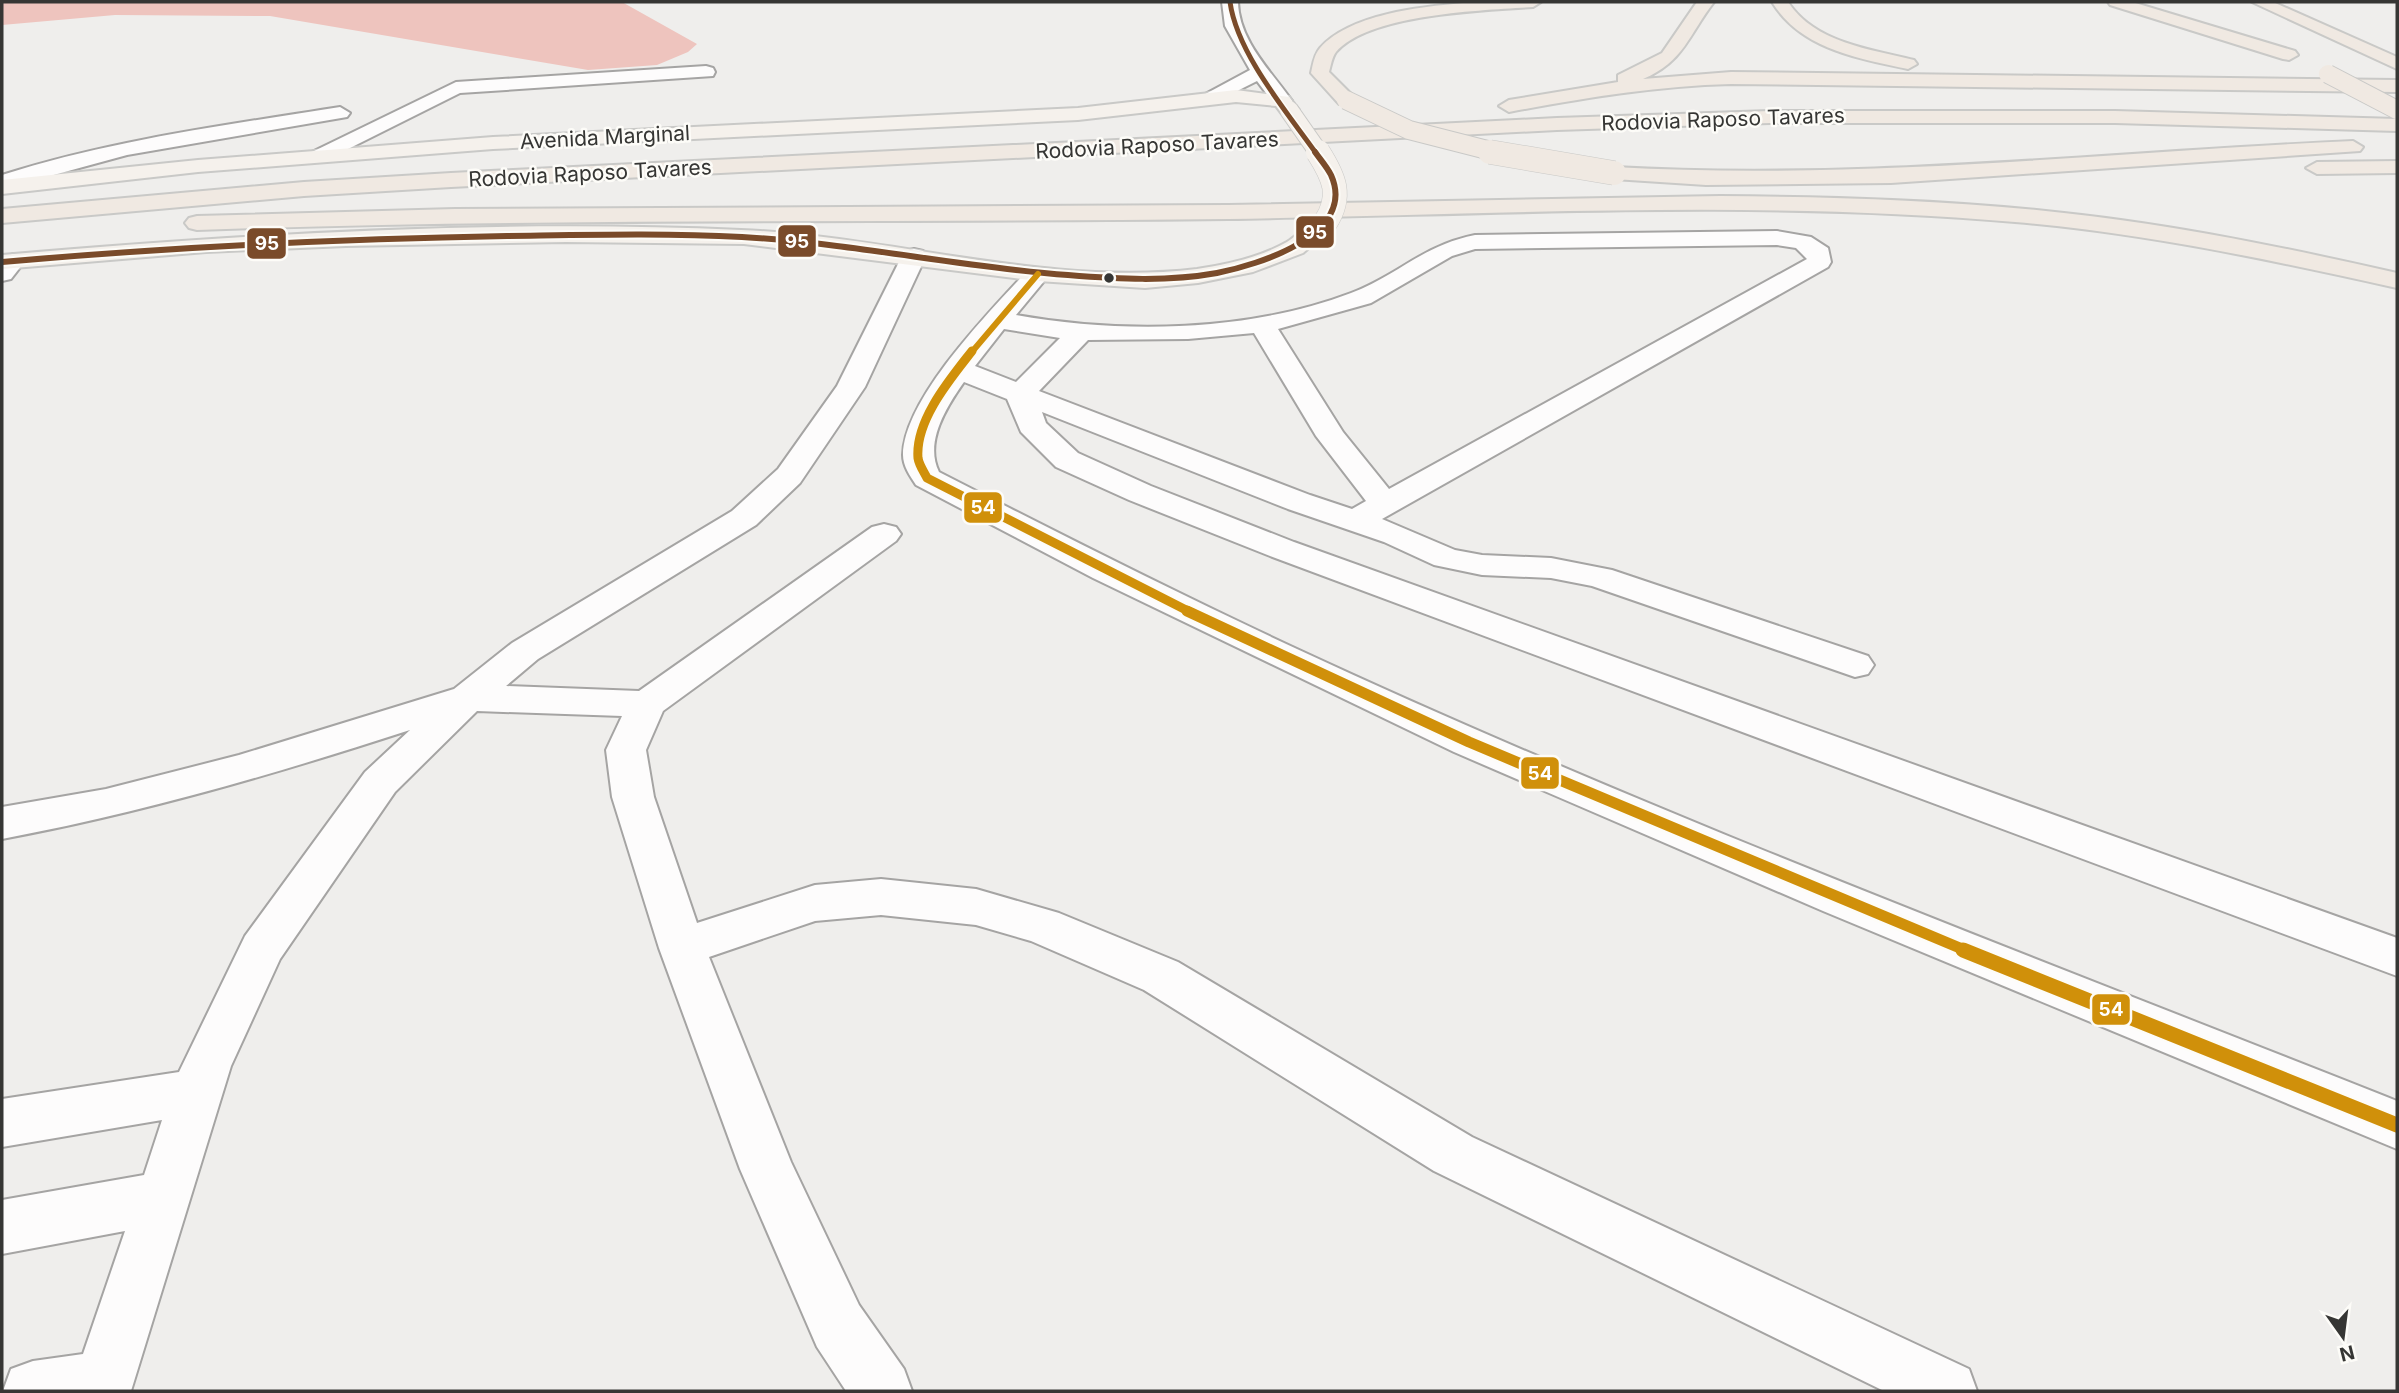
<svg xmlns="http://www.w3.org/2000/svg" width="2399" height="1393" font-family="Inter,sans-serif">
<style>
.forest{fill:#eec4be}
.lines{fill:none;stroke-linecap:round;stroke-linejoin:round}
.minor-casing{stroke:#a5a4a3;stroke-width:4}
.major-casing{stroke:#c9c9c7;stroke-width:4}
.highway-casing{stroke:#c9c9c7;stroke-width:4}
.minor{fill:#fdfcfc;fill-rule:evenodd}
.major{fill:#f5f1ec;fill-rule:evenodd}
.highway{fill:#f0e9e2;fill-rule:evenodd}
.major-bridge-far1-casing{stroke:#c9c9c7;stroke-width:20;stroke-linecap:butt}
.major-bridge-casing{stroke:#c9c9c7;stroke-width:25;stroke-linecap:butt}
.highway-bridge-far1-casing{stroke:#c9c9c7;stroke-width:20;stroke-linecap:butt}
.highway-bridge-casing{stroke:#c9c9c7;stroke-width:25;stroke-linecap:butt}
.major-bridge-far1{stroke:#f5f1ec;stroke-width:18}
.major-bridge{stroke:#f5f1ec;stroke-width:24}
.highway-bridge-far1{stroke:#f0e9e2;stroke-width:18}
.highway-bridge{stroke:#f0e9e2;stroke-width:24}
.bus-1-far1-casing{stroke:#fdfcf8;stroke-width:8}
.bus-1-casing{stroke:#fdfcf8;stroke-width:10}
.bus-2-far3-casing{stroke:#fdfcf8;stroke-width:10}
.bus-2-far2-casing{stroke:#fdfcf8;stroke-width:13}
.bus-2-far1-casing{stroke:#fdfcf8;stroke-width:17}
.bus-2-casing{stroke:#fdfcf8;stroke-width:20}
.bus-1-far1{stroke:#7a4b2a;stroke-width:5}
.bus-1{stroke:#7a4b2a;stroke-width:6}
.bus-2-far3{stroke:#d0900a;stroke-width:6}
.bus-2-far2{stroke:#d0900a;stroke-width:9}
.bus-2-far1{stroke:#d0900a;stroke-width:11}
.bus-2{stroke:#d0900a;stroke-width:15}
.bus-dot{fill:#363634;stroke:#fdfcf8;stroke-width:2.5}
.labels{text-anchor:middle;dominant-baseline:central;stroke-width:5;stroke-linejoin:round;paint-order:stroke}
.far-street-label{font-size:21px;fill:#363634;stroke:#fdfcf8}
.line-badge{stroke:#fdfcf8;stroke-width:2.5}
.badge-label{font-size:19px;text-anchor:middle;font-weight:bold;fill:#fff}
</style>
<rect width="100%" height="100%" fill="#efeeec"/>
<!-- forest -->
<path class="forest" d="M2 2H622L697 44 688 52 657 65 588 70 270 16 115 15 2 25Z"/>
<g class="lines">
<defs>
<g id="minor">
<path d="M1222 2H1238C1239 41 1271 71 1292 101L1289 105H1275L1257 81 1215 102 1208 104 1198 98 1250 70 1225 26Z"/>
<path d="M706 66 713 68 715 72 713 76 460 93 326 160H312L308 156 312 152 456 82Z"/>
<path d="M340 107 350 113 347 117 127 155 2 189V175C112 140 226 125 340 107Z"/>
<path d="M1777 231 1811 237 1828 248 1831 262 1828 267 1382 519 1455 550 1482 555 1551 558 1612 570 1868 656 1874 665 1868 674 1855 677 1592 586 1551 578 1482 575 1434 565 1384 542 1288 509 1042 412 1046 423 1078 453 1151 486 1294 542 2397 938V976L1270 556 1129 500 1056 467 1021 432 1007 399 964 382C947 406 924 442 939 472 1058 533 1176 593 1297 649 1657 816 2029 955 2397 1101V1149L1823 911 1454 752 1093 578 916 485C910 476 903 466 903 455 904 398 991 310 1029 269H1047L1050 274 1016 315C1123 334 1248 332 1351 293 1399 275 1421 246 1475 235ZM1777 245 1796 248 1807 259 1389 489 1343 432 1278 329 1371 303 1452 256 1475 249ZM1004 329 1060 338 1016 382 975 366ZM1254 333 1316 436 1366 501 1352 509 1310 495 1039 391 1088 340 1188 339Z"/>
<path d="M914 249 923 251 926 256 865 387 800 483 756 525 538 659 506 686 639 691 872 527 884 524 896 527 901 534 896 541 663 711 646 750 654 797 697 923 815 885 881 879 976 889 1059 913 1178 962 1472 1137 1969 1369 1977 1391H1884L1434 1171 1144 990 1031 941 976 925 881 915 815 921 709 957 791 1162 859 1305 904 1369 912 1391H846L817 1347 740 1169 659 948 612 797 606 750 622 716 477 711 395 792 280 959 231 1066 131 1391H3L11 1369 33 1361 83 1354 125 1231 2 1254V1200L144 1175 162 1120 2 1147V1099L179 1072 245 936 365 772 410 730C275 774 141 813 2 839V807L106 789 239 755 454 689 512 643 732 511 778 469 837 386 902 256 905 251Z"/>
<path d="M13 254 22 256 25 261 11 279 2 281V259Z"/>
</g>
<g id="major">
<path d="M1236 90 1289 97 1299 110 1289 116 1282 114 1276 106 1236 102 1078 120 493 149 198 172 2 194V180L198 160 493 137 1078 108Z"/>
<path d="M1325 216 1333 218 1337 223 1303 253 1253 272 1198 283 1145 288 1038 281 744 244 566 242 346 246 206 252 2 269V255C247 234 495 219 741 230 893 236 1045 287 1197 269 1225 265 1261 257 1287 242 1300 234 1309 220 1325 216Z"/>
</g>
<g id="highway">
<path d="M1474 2H1541L1533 7C1484 10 1368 14 1336 52 1332 57 1331 65 1329 72L1353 96 1356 100 1353 104H1339L1311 73C1313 64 1314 55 1320 48 1352 12 1429 6 1474 2Z"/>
<path d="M1697 2H1714C1689 34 1684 62 1643 79L1731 72 2397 80V92L1731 84C1656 86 1583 98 1509 112L1499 106 1509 100 1618 82V75L1662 53Z"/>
<path d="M1772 2H1788C1815 43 1870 49 1914 60L1917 64 1908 69C1857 58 1801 49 1772 2Z"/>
<path d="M2108 2H2132L2295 51 2298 55 2289 60 2283 59 2110 5Z"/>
<path d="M2252 2H2273L2397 57V69Z"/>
<path d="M1770 111H2115L2397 119V131L2115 123H1770L1557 130 451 187 304 196 2 223V209L304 182 451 173 1557 118Z"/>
<path d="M2353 141 2363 147 2360 151 1891 183 1706 185 1614 179 1603 173 1614 167C1864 181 2104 152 2353 141Z"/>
<path d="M2397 161V173L2317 174 2306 168 2317 162Z"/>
<path d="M1720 196C1835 197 1950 200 2064 213 2176 225 2287 248 2397 273V288C2271 260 2145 233 2015 222 1753 199 1491 215 1228 219 884 223 541 218 197 230L189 228 185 223 189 218 197 216 455 209 1228 205Z"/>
</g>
</defs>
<!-- minor casing -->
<use href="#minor" class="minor-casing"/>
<!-- major casing -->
<use href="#major" class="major-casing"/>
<!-- highway casing -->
<use href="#highway" class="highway-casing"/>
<!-- minor -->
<use href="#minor" class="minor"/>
<!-- major -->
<use href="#major" class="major"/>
<!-- highway -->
<use href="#highway" class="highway"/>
<defs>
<path id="major-bridge-far1" d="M1289 110 1319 153"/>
<path id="major-bridge" d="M1318 152C1334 177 1343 196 1325 223"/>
<g id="highway-bridge-far1">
<path d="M2328 74 2397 110"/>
<path d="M1346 100 1409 130 1499 153"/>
</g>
<path id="highway-bridge" d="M1490 152 1614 173"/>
</defs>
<!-- major-bridge-far1 casing -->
<use href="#major-bridge-far1" class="major-bridge-far1-casing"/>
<!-- major-bridge casing -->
<use href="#major-bridge" class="major-bridge-casing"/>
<!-- highway-bridge-far1 casing -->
<use href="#highway-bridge-far1" class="highway-bridge-far1-casing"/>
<!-- highway-bridge casing -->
<use href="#highway-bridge" class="highway-bridge-casing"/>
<!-- major-bridge-far1 -->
<use href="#major-bridge-far1" class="major-bridge-far1"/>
<!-- major-bridge -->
<use href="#major-bridge" class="major-bridge"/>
<!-- highway-bridge-far1 -->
<use href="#highway-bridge-far1" class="highway-bridge-far1"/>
<!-- highway-bridge -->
<use href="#highway-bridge" class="highway-bridge"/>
<defs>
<path id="bus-1-far1" d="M1230 2C1237 53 1286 111 1316 153"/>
<path id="bus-1" d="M2 262C170 247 338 239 507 236 585 235 664 233 742 237 852 243 959 267 1068 275 1118 279 1167 282 1217 273 1257 265 1358 235 1331 175 1327 167 1320 159 1315 152"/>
<path id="bus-2-far3" d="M971 353 1038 274"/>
<path id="bus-2-far2" d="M972 351C951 378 915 420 918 458 919 465 924 472 927 478L1190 612"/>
<path id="bus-2-far1" d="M1187 611 1469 742 1967 951"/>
<path id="bus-2" d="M1963 950 2397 1125"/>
</defs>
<!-- bus-1-far1 casing -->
<use href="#bus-1-far1" class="bus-1-far1-casing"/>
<!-- bus-1 casing -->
<use href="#bus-1" class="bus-1-casing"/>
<!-- bus-2-far3 casing -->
<use href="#bus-2-far3" class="bus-2-far3-casing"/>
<!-- bus-2-far2 casing -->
<use href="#bus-2-far2" class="bus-2-far2-casing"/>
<!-- bus-2-far1 casing -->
<use href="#bus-2-far1" class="bus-2-far1-casing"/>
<!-- bus-2 casing -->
<use href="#bus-2" class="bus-2-casing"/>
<!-- bus-1-far1 -->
<use href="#bus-1-far1" class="bus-1-far1"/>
<!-- bus-1 -->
<use href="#bus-1" class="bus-1"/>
<!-- bus-2-far3 -->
<use href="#bus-2-far3" class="bus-2-far3"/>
<!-- bus-2-far2 -->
<use href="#bus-2-far2" class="bus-2-far2"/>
<!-- bus-2-far1 -->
<use href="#bus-2-far1" class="bus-2-far1"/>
<!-- bus-2 -->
<use href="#bus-2" class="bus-2"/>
</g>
<!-- markers -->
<circle class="bus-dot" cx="1109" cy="278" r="6"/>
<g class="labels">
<!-- far-street labels -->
<g class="far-street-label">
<text transform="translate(1723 119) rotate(-2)">Rodovia Raposo Tavares</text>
<text transform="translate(605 137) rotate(-3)">Avenida Marginal</text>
<text transform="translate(1157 145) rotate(-3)">Rodovia Raposo Tavares</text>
<text transform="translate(590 173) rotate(-3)">Rodovia Raposo Tavares</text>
</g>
</g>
<g class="line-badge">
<rect x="1295" y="215" width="40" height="34" rx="7" fill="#7a4b2a"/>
<rect x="777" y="224" width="40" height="34" rx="7" fill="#7a4b2a"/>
<rect x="246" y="227" width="41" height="33" rx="7" fill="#7a4b2a"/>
<rect x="963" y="491" width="40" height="33" rx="7" fill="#d0900a"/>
<rect x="1520" y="756" width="40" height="34" rx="7" fill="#d0900a"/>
<rect x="2091" y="993" width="40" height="33" rx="7" fill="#d0900a"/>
</g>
<g class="badge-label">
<text x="1315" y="239">95</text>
<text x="797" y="248">95</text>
<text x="267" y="250">95</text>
<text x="983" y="514">54</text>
<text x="1540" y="780">54</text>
<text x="2111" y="1016">54</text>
</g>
<!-- border -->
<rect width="2399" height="1393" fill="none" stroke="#363634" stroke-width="7"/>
<!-- north arrow -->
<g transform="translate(2343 1337) rotate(166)" stroke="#fdfcf8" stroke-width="5" paint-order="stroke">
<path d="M0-5L12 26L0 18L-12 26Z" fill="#363634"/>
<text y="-10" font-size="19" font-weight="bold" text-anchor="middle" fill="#363634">N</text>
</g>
</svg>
